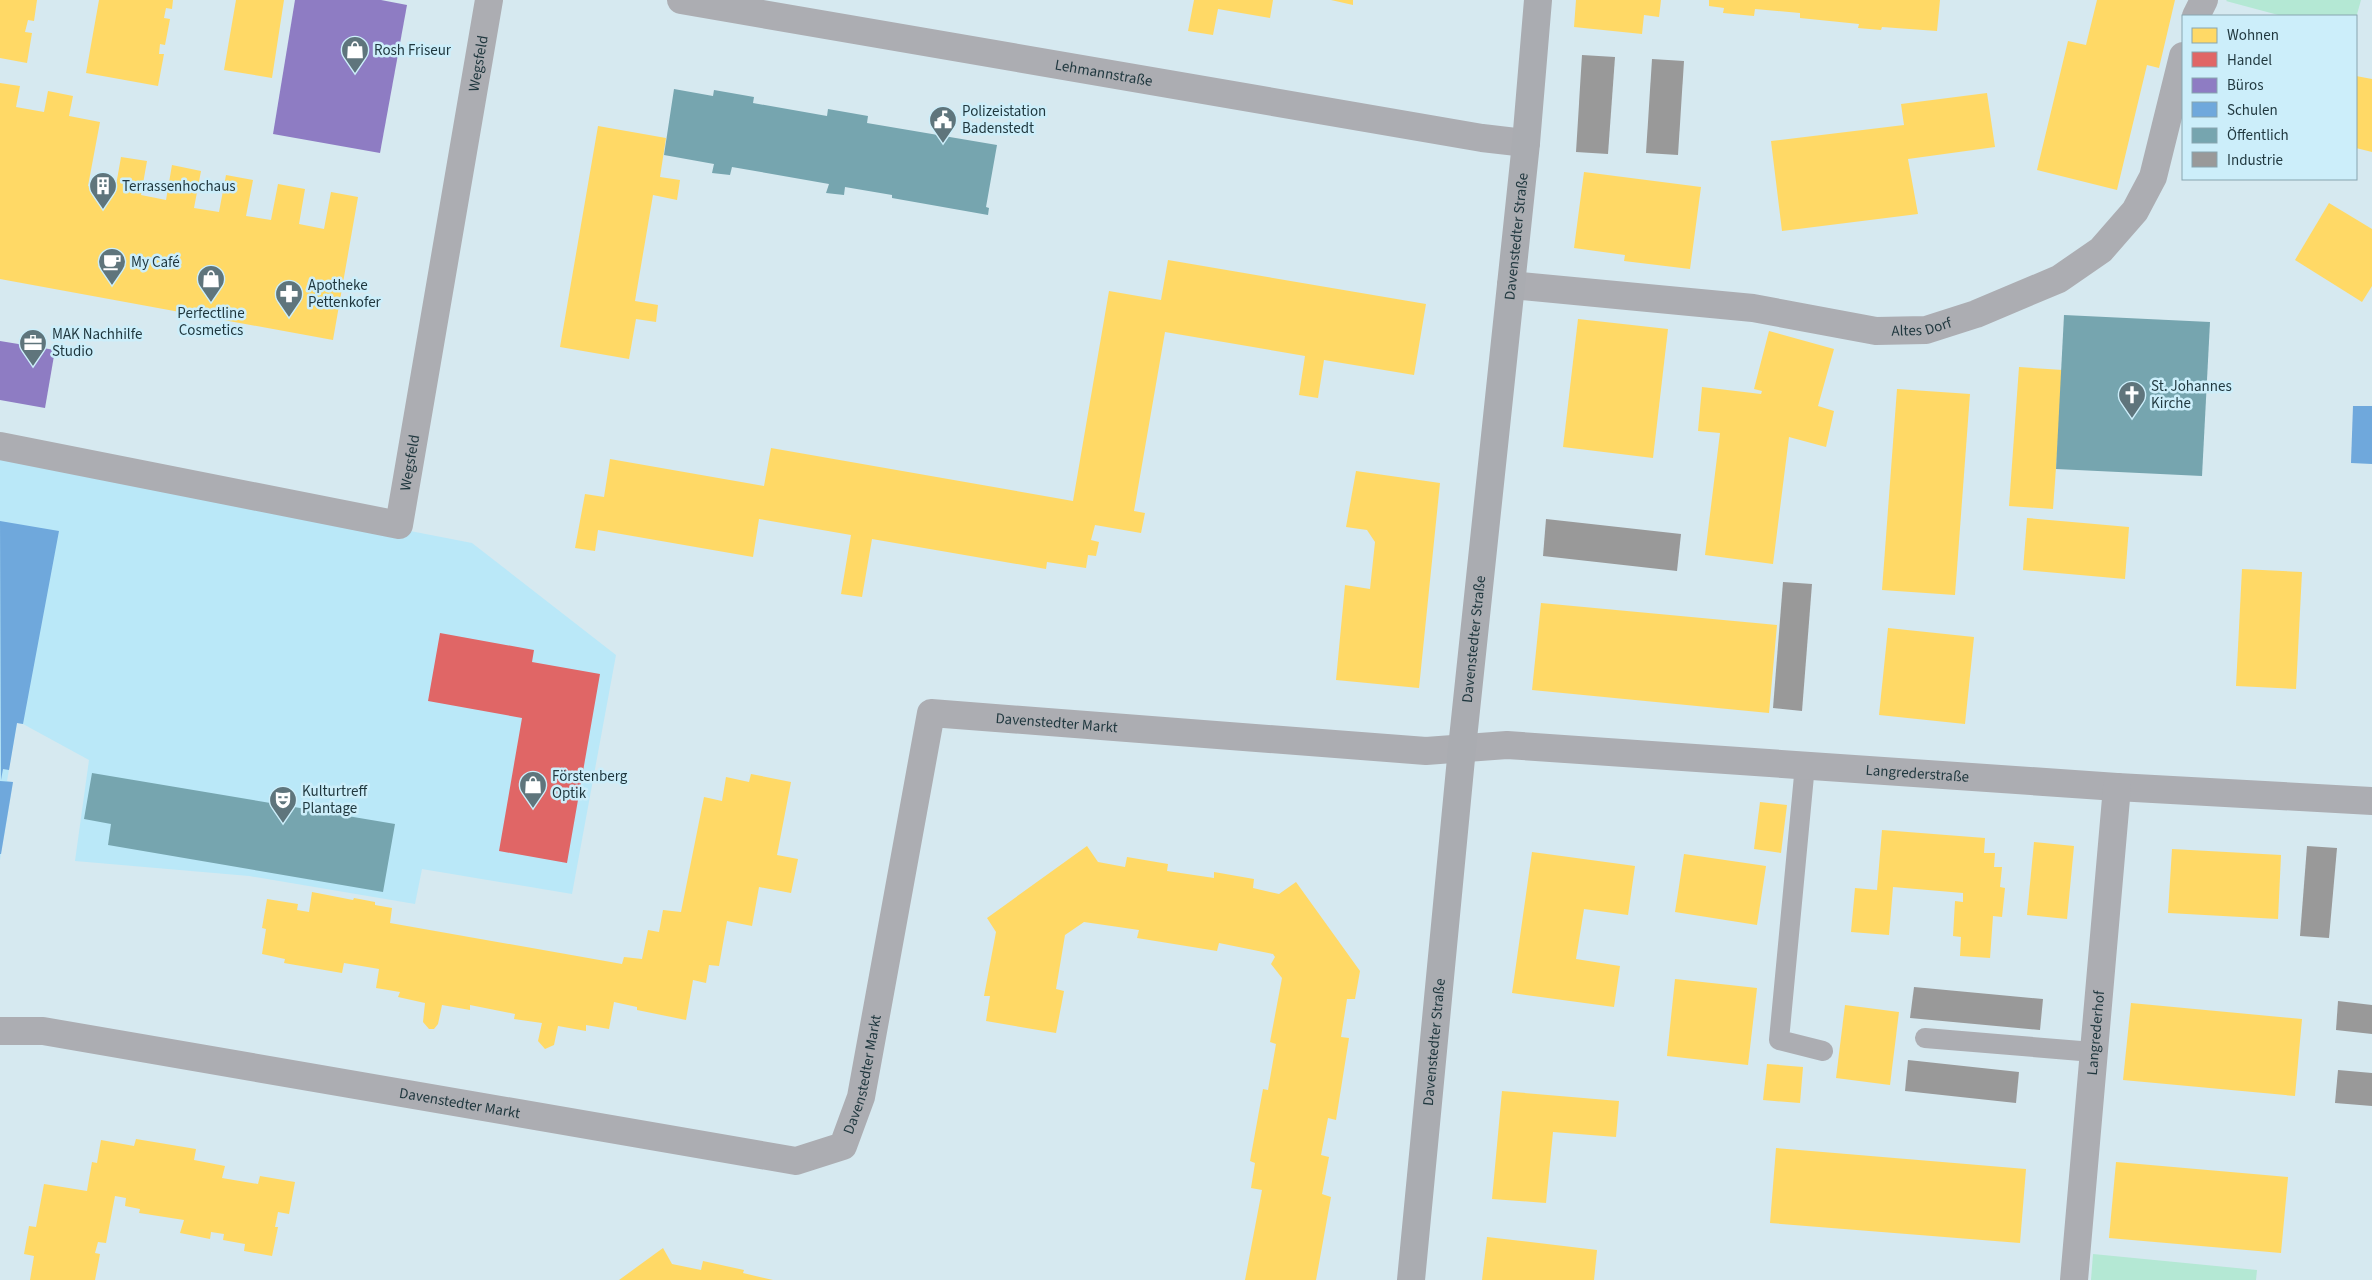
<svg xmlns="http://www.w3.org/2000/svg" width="2372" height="1280" font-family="'Source Sans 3',sans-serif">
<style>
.built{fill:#bae8f8}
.green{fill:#b4e8d4}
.homes{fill:#ffd966}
.shops{fill:#e06666}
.offices{fill:#8e7cc3}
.schools{fill:#6fa8dc}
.public{fill:#76a5af}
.industry{fill:#999}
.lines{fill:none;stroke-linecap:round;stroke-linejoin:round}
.lane{stroke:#acadb2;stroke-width:20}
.street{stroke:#acadb2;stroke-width:28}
.secondary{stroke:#aaacb1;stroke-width:28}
.labels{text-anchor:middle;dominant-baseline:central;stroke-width:5;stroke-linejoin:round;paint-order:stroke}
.poi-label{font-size:15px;fill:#1f373e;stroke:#cceefa;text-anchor:start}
.street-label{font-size:15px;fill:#1f373e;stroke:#cceefa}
</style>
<rect width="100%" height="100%" fill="#d6e9f0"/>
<!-- built -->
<path class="built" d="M0 454 132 477 472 543 616 655 572 894 422 869 415 904 249 876 75 861 89 760 23 724 17 723 7 781 13 782 0 860Z"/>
<!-- green -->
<g class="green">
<path d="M2227 0H2361L2356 18V16H2282L2226 1Z"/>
<path d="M2093 1254 2257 1270 2256 1280H2091Z"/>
</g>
<!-- homes -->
<g class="homes">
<path d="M0 0H37L34 21 28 20 25 32 32 33 27 63 0 58Z"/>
<path d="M99 0H173L172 9 166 8 164 18 170 19 165 45 160 44 159 54H164L158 86 86 73Z"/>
<path d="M236 0H284L272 78 224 70Z"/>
<path d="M1194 0H1273L1270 18 1218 9 1213 35 1188 31Z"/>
<path d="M1331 0H1353V5Z"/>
<path d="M1576 0H1661L1659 17 1644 15 1642 34 1574 27Z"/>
<path d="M1709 0H1940L1937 31 1882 27 1881 30 1858 28 1859 24 1800 18V13L1755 9 1754 16 1723 13 1724 8 1709 6Z"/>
<path d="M2097 0H2175L2159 68 2147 65 2117 190 2037 170 2068 41 2086 45Z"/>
<path d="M2356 76 2372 79V152L2356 148Z"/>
<path d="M0 83 20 86 16 107 44 112 48 91 73 96 69 116 100 122 88 186 115 191 121 157 147 161 141 195 166 200 172 165 201 171 194 208 219 212 226 175 253 180 246 216 271 220 278 184 305 189 299 224 324 229 331 192 358 197 333 340 0 279Z"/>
<path d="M1987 93 1995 147 1908 159 1918 214 1782 231 1771 141 1904 125 1901 104Z"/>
<path d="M598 126 666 138 660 177 680 180 677 200 653 195 635 301 658 305 656 322 636 319 629 359 560 347Z"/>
<path d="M1584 172 1701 187 1690 269 1624 261 1625 255 1574 248Z"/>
<path d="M2329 203 2372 229V286L2362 302 2295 260Z"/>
<path d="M1168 260 1426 304 1414 375 1324 360 1318 398 1299 395 1305 356 1165 332 1134 511 1145 513 1141 533 1095 525 1091 540 1099 542 1096 556 1088 555 1086 568 1047 562 1046 569 872 539 862 597 841 594 851 535 759 519 753 557 598 530 595 551 575 548 585 494 604 497 610 459 764 486 771 448 1073 501 1109 291 1161 300Z"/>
<path d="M1578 319 1668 329 1653 458 1563 447Z"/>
<path d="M1769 331 1834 349 1818 406 1834 411 1826 447 1789 437 1773 564 1705 555 1720 433 1698 431 1702 387 1761 394 1762 391 1754 389Z"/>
<path d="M2019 367 2063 370 2053 509 2009 506Z"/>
<path d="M1897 389 1970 394 1955 595 1882 590Z"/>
<path d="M1356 471 1440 483 1419 688 1336 680 1345 585 1370 589 1375 542 1367 530 1346 527Z"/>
<path d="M2027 518 2129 527 2125 579 2023 570Z"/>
<path d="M2242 569 2302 572 2296 689 2236 686Z"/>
<path d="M1541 603 1777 625 1769 713 1532 690Z"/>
<path d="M1888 628 1974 637 1965 724 1879 715Z"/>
<path d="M751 774 791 782 777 855 798 859 791 893 759 887 752 926 727 921 719 966 709 965 706 983 693 980 686 1020 637 1010V1007L614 1002 609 1029 586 1025V1031L558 1026 554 1045 545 1049 538 1041 542 1023 514 1019 515 1014 470 1005V1010L442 1005 438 1024 434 1029H429L423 1022 425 1003 398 997 400 992 376 988 379 969 344 963 342 973 284 963 285 959 262 954 266 929 262 928 267 899 298 904 297 910 309 912 312 892 353 900 354 898 375 902V905L392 908 390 923 622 964 624 957 642 959 648 930 659 932 663 910 681 912 704 797 722 801 726 777 749 782Z"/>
<path d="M1760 802 1787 805 1781 853 1754 849Z"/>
<path d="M1882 830 1985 838 1984 853H1995L1994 867H2002L2000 887 2005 888 2002 917 1993 916 1990 958 1960 956 1961 937 1953 936 1955 901 1963 902V893L1893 887 1889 935 1851 932 1855 888 1877 890Z"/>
<path d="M2034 842 2074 846 2067 919 2027 915Z"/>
<path d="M1087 846 1098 862 1125 867 1127 857 1168 864 1167 871 1214 878V872L1254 879 1253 888 1279 894 1296 882 1360 971 1355 999H1347L1341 1037 1349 1038 1336 1120 1328 1118 1321 1155 1329 1157 1322 1194 1331 1197 1316 1280H1245L1262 1190 1251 1188 1255 1163 1250 1161 1263 1089 1268 1090 1276 1044 1270 1042 1282 978 1271 964 1275 957 1273 954 1219 943 1217 951 1137 938 1139 930 1084 922 1065 935 1056 989 1064 991 1056 1033 986 1021 990 996H984L996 932 987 918Z"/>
<path d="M2172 849 2281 855 2278 919 2168 913Z"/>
<path d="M1532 852 1635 866 1628 915 1584 909 1576 959 1620 966 1614 1007 1512 993Z"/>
<path d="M1684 854 1766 866 1757 925 1675 912Z"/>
<path d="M1675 979 1757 988 1748 1065 1667 1056Z"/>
<path d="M2131 1003 2302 1019 2295 1096 2123 1080Z"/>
<path d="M1845 1005 1899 1012 1890 1085 1836 1078Z"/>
<path d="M1767 1064 1803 1067 1800 1103 1763 1100Z"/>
<path d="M1502 1091 1619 1101 1616 1137 1553 1132 1546 1203 1492 1199Z"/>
<path d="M136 1139 196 1149 194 1160 225 1166 222 1178 258 1184 260 1176 295 1182 289 1214 278 1212 275 1227H278L272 1256 244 1251 245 1244 223 1240 224 1234 211 1232 210 1239 180 1233 184 1220 139 1213 140 1209 125 1206 126 1198 115 1196 106 1243 98 1242 95 1253 100 1254 95 1280H30L34 1256 24 1254 29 1226 36 1227 44 1184 87 1191 92 1162 97 1163 101 1140 134 1146Z"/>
<path d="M1776 1148 2026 1169 2020 1243 1770 1223Z"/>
<path d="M2116 1162 2288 1177 2281 1253 2109 1238Z"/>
<path d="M1487 1237 1597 1250 1594 1280H1482Z"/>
<path d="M663 1248 672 1264 701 1270 703 1261 744 1270 743 1273 773 1280H619Z"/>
</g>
<!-- shops -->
<path class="shops" d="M440 633 534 650 532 662 600 674 567 863 499 851 522 718 428 701Z"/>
<!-- offices -->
<g class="offices">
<path d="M295 0H381L407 5 380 153 273 134Z"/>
<path d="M0 341 55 350 45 408 0 400Z"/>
</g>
<!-- schools -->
<g class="schools">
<path d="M2353 406H2372V464L2351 463Z"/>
<path d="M0 521 59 531 23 724 17 723 9 770 3 769 1 780Z"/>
<path d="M0 781 13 782 1 854H0Z"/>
</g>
<!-- public -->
<g class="public">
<path d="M674 89 713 96 714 90 754 97 753 103 827 116 828 109 868 116 867 123 997 145 986 207 989 208 988 215 892 198V195L845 187 844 195 826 193 829 184 732 167 730 175 712 173 714 164 664 155Z"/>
<path d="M2064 315 2210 322 2202 476 2056 469Z"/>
<path d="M92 773 395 824 383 892 108 845 111 824 84 819Z"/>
</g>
<!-- industry -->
<g class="industry">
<path d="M1582 55 1615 57 1608 154 1576 152Z"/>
<path d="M1652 59 1684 61 1678 155 1646 153Z"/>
<path d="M1546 519 1681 534 1677 571 1543 556Z"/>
<path d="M1783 582 1812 584 1802 711 1773 708Z"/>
<path d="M2307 846 2337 848 2329 938 2300 936Z"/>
<path d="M1914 987 2043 999 2040 1030 1910 1018Z"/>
<path d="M2338 1001 2372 1005V1034L2336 1030Z"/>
<path d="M1908 1060 2019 1072 2016 1103 1905 1091Z"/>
<path d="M2338 1070 2372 1073V1106L2335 1103Z"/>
</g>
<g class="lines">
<!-- lane -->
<g class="lane">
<path d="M1805 765 1779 1040 1823 1051"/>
<path d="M1925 1038 2093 1052"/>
</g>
<!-- street -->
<g class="street">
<path id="s1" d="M681 0 1482 138 1526 143"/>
<path d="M2196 16 2204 0"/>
<path id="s2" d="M1511 285 1753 308 1876 331 1926 330 1976 314 2059 279 2101 250 2135 211 2153 177 2183 56"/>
<path id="s3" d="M0 446 399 525 489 0"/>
<path id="s4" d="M0 1031H43L796 1161 843 1146 861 1097 931 713 1426 751 1507 745 2117 787 2372 801"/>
<path id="s5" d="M2074 1280 2117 787"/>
</g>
<!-- secondary -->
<path class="secondary" id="s6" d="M1411 1280 1462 748 1526 143 1538 0"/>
</g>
<!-- icons -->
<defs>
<symbol id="shop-pin" viewBox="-11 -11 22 30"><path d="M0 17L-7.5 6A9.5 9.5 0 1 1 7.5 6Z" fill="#5f757c" stroke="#cceefa"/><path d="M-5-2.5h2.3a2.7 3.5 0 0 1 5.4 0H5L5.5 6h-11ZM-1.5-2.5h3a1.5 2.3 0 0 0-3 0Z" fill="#fff"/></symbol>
<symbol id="civic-pin" viewBox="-11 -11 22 30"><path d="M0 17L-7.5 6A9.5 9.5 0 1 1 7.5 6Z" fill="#5f757c" stroke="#cceefa"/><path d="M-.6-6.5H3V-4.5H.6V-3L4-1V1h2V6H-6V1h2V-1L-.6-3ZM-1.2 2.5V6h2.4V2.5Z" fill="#fff"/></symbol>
<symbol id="building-pin" viewBox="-11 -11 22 30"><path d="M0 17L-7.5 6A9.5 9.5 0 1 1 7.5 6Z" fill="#5f757c" stroke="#cceefa"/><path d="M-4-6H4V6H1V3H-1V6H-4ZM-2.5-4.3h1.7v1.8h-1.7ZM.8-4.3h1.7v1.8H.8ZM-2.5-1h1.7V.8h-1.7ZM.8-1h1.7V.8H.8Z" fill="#fff"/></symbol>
<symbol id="cafe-pin" viewBox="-11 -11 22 30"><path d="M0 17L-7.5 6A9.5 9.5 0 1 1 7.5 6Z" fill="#5f757c" stroke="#cceefa"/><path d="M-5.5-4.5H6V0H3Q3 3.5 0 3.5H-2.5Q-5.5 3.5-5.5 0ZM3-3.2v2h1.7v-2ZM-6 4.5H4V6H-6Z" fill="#fff"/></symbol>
<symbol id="pharmacy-pin" viewBox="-11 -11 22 30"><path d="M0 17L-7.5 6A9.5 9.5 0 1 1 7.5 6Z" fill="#5f757c" stroke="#cceefa"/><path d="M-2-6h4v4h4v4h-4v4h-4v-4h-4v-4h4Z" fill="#fff"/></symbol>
<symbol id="office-pin" viewBox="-11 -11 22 30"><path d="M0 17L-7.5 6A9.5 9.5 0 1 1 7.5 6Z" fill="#5f757c" stroke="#cceefa"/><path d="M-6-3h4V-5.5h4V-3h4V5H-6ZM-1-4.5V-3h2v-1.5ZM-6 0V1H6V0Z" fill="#fff"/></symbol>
<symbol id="church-pin" viewBox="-11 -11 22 30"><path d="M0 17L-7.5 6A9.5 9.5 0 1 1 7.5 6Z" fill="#5f757c" stroke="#cceefa"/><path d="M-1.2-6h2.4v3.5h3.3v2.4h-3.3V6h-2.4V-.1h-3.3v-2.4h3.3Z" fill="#fff"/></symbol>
<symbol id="theatre-pin" viewBox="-11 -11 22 30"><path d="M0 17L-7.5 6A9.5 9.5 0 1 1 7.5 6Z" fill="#5f757c" stroke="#cceefa"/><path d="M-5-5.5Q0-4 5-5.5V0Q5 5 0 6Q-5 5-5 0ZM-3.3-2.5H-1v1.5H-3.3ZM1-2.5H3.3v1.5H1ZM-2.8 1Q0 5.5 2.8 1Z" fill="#fff"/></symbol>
</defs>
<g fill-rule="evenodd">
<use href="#shop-pin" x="339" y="34" width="32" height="43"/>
<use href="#civic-pin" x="927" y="104" width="32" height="43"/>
<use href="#building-pin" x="87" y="170" width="32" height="43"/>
<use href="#cafe-pin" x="96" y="246" width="32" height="43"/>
<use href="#shop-pin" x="195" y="263" width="32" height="43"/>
<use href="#pharmacy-pin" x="273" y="278" width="32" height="43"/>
<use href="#office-pin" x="17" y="327" width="32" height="43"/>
<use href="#church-pin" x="2116" y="379" width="32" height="43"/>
<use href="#shop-pin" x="517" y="769" width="32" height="43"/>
<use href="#theatre-pin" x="267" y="784" width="32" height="43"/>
</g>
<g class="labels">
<!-- poi labels -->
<g class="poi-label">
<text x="374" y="50">Rosh Friseur</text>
<text x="962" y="111">Polizeistation<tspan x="962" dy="17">Badenstedt</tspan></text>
<text x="122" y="186">Terrassenhochaus</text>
<text x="131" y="262">My Café</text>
<text x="308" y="285">Apotheke<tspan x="308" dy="17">Pettenkofer</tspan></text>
<text x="211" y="313" text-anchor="middle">Perfectline<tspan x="211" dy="17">Cosmetics</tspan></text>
<text x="52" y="334">MAK Nachhilfe<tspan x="52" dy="17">Studio</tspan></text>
<text x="2151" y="386">St. Johannes<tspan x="2151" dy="17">Kirche</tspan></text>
<text x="552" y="776">Förstenberg<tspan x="552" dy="17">Optik</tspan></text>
<text x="302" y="791">Kulturtreff<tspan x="302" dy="17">Plantage</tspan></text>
</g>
<!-- street labels -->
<g class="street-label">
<text stroke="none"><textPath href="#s3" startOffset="875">Wegsfeld</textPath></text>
<text stroke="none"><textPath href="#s1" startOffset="429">Lehmannstraße</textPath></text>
<text stroke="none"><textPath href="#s6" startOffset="1049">Davenstedter Straße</textPath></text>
<text stroke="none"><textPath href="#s2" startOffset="414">Altes Dorf</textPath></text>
<text stroke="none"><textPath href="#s3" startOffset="470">Wegsfeld</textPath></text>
<text stroke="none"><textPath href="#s6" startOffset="644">Davenstedter Straße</textPath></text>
<text stroke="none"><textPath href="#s4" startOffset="1425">Davenstedter Markt</textPath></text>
<text stroke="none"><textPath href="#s4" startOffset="2288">Langrederstraße</textPath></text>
<text stroke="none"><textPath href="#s5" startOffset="248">Langrederhof</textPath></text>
<text stroke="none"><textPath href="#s6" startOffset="239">Davenstedter Straße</textPath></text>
<text stroke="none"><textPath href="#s4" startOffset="931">Davenstedter Markt</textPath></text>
<text stroke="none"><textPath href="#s4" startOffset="466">Davenstedter Markt</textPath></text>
</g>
</g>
<!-- legend -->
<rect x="2182" y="15" width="175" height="165" fill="#cceefa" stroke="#87a5af"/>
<rect x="2192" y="28" width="25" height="15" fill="#ffd966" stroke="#87a5af"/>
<text x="2227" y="40" font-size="15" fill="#1f373e">Wohnen</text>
<rect x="2192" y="52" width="25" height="15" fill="#e06666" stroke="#87a5af"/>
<text x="2227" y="65" font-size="15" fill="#1f373e">Handel</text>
<rect x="2192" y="78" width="25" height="15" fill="#8e7cc3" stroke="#87a5af"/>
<text x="2227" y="90" font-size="15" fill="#1f373e">Büros</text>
<rect x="2192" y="102" width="25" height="15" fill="#6fa8dc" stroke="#87a5af"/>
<text x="2227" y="115" font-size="15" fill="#1f373e">Schulen</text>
<rect x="2192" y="128" width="25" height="15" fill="#76a5af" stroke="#87a5af"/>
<text x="2227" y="140" font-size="15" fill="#1f373e">Öffentlich</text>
<rect x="2192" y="152" width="25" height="15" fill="#999999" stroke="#87a5af"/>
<text x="2227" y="165" font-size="15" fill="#1f373e">Industrie</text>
</svg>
